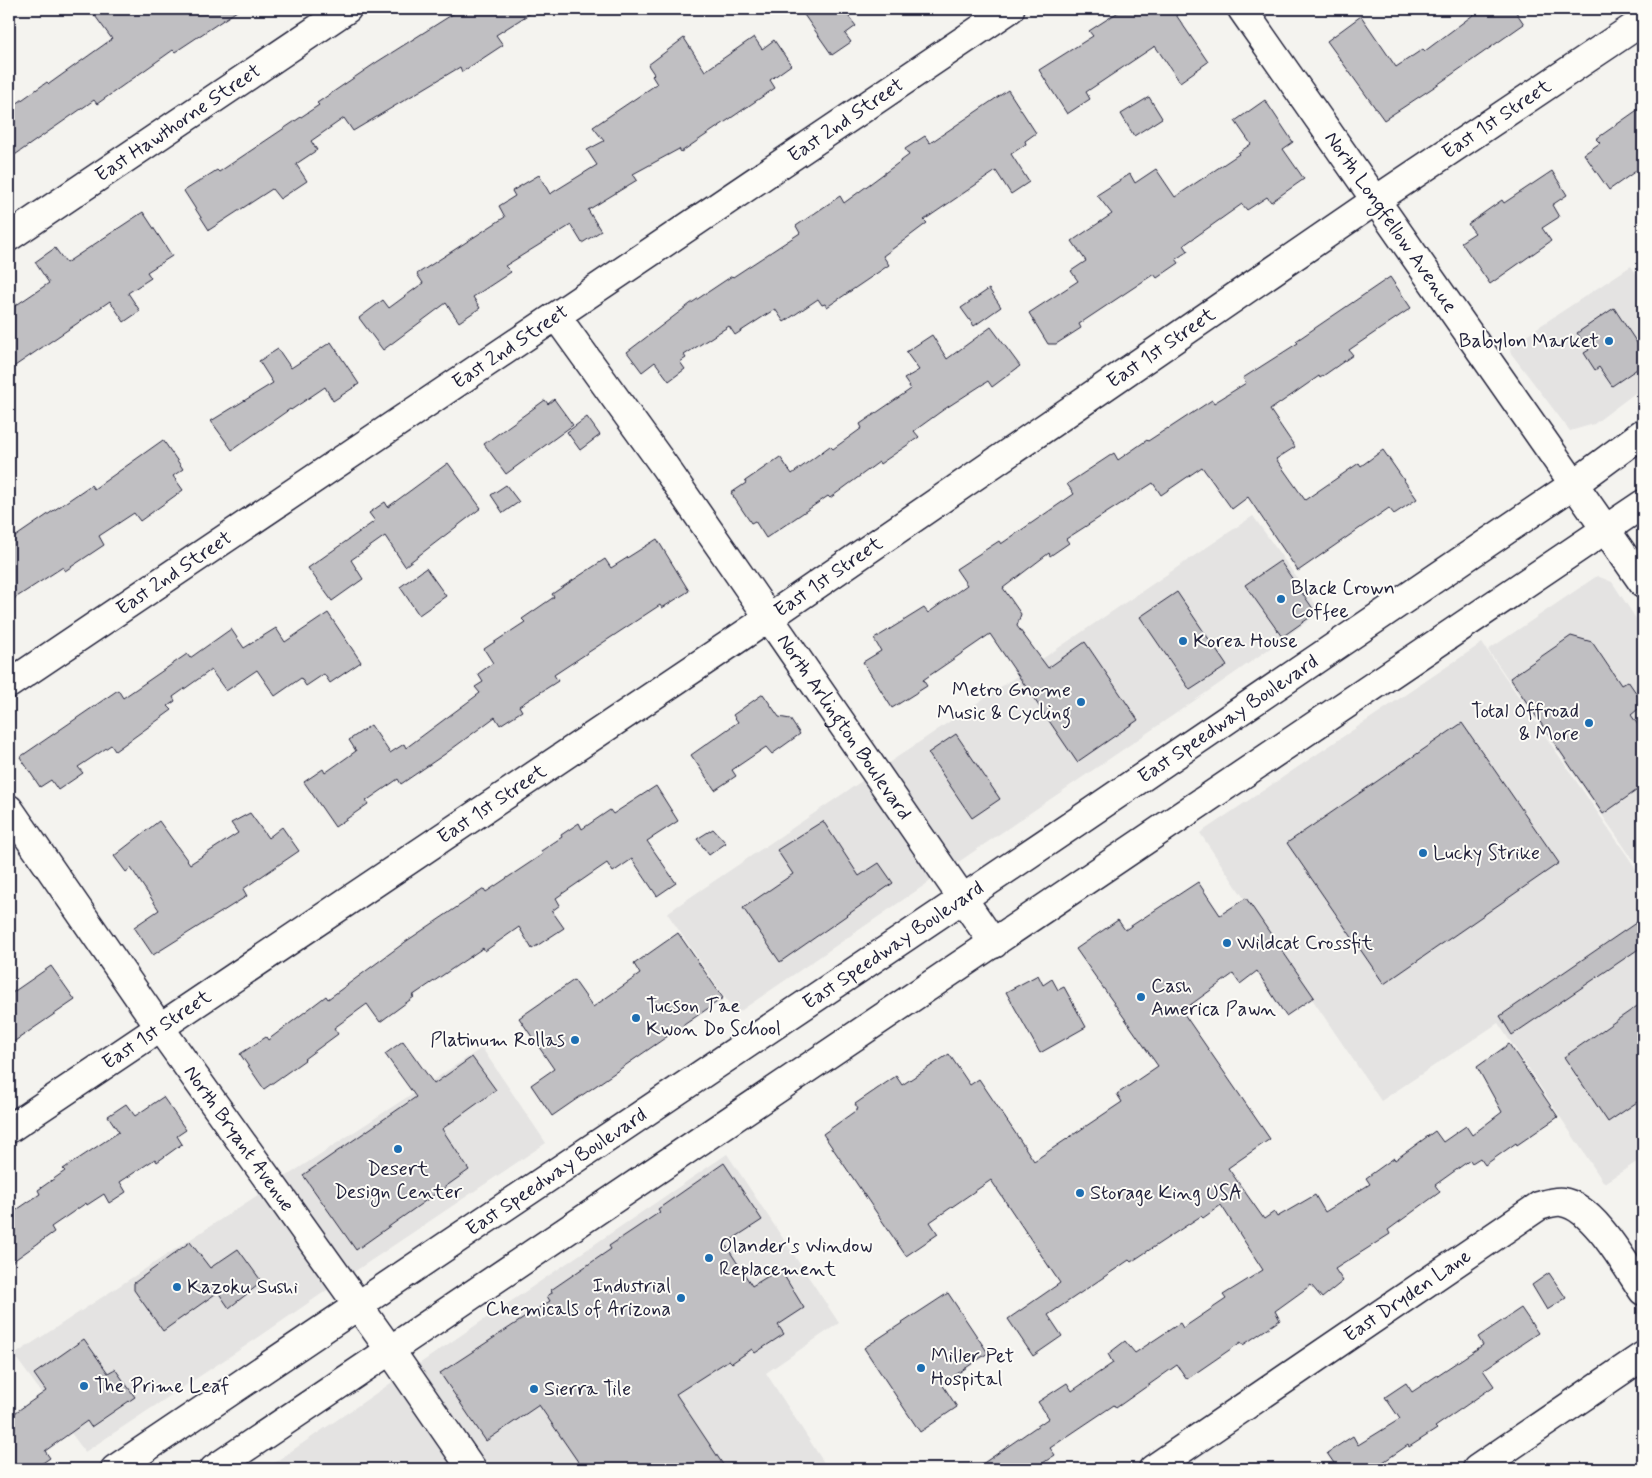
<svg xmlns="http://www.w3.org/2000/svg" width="1652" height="1478" font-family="Mynerve,sans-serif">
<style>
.built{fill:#e4e3e2}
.building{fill:#c0bfc2;stroke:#22223b}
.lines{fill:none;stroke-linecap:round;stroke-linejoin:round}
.street-casing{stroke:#22223b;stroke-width:31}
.primary-casing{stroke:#22223b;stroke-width:31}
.street{stroke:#fdfcf7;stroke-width:28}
.primary{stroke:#fdfcf7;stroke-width:28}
.poi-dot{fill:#1f6fb2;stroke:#fdfcf7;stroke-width:2}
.labels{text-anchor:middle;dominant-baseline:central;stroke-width:4;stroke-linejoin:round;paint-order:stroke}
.street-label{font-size:20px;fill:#22223b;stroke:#fdfcf7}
.poi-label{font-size:20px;fill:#22223b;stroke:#fdfcf7;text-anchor:start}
</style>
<rect width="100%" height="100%" fill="#f4f3ef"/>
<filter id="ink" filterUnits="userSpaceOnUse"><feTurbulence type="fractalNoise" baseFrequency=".02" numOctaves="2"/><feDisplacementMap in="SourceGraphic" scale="10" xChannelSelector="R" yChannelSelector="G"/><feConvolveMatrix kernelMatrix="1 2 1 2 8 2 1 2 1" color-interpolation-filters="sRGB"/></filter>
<g filter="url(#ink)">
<!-- built -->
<g class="built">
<path d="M1631 266 1643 284V387L1594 424 1570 431 1510 352 1511 345Z"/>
<path d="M1253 516 1321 612 1232 675 736 1014 667 913Z"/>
<path d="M1597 576 1612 582 1643 629V874L1488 650Z"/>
<path d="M1482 643 1643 879V1158L1604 1183 1498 1023 1381 1101 1200 833Z"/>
<path d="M482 1048 546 1143 330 1288 256 1339 85 1452 14 1355Z"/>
<path d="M727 1154 839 1323 766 1373 828 1469H265Z"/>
</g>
<!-- building -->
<g class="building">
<path d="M90 9H240L175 52 173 50 97 104 94 100 9 159V109L47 82 49 84 112 39Z"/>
<path d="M461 9H537L496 35 503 45 462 72 460 67 353 131 344 118 311 141 317 150 296 164 307 181 280 199 272 189 209 230 184 191 217 170 219 172 319 105 317 103 377 62Z"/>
<path d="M800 9H843L856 26 845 34 851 42 832 55Z"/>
<path d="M1123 9H1172L1208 62 1180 82 1155 46 1086 92 1090 99 1067 114 1039 70 1093 36 1089 31Z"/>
<path d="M1481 9H1514L1524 24 1434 87 1384 120 1327 41 1361 16 1396 67 1423 49 1425 51Z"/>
<path d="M754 37 762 49 774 40 791 65 770 80 775 88 681 152 679 149 633 174 637 180 588 210 601 231 582 243 571 225 505 266 511 272 473 297 480 308 459 322 446 303 383 350 359 318 383 300 389 308 423 283 417 274 505 217 499 206 515 196 512 191 539 175 550 194 597 165 587 150 604 141 593 127 657 84 652 76 654 74 648 65 684 38 705 71Z"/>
<path d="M1008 90 1036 133 1025 141 1026 144 1011 154 1029 182 1011 194 996 171 924 220 927 223 883 256 889 265 827 307 825 304 822 305 818 299 784 322 775 309 735 335 729 326 684 355 686 358 680 362 685 369 669 381 655 362 642 372 627 352 690 304 732 276 733 277 800 233 796 226 840 196 844 203 909 155 905 149 925 136 930 143Z"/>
<path d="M1149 97 1162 118 1134 136 1121 114Z"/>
<path d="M1265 100 1293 142 1283 149 1304 179 1271 202 1267 197 1247 210 1242 204 1184 245 1188 251 1176 259 1179 263 1157 278 1154 274 1079 324 1081 328 1056 344H1048L1029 313 1078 281 1071 271 1086 261 1072 241 1112 214 1097 195 1130 174 1135 183 1156 169 1175 197 1239 154 1238 153 1251 144 1235 121Z"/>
<path d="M1643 106V166L1609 190 1584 154 1600 143 1596 139Z"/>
<path d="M1552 171 1567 195 1552 205 1559 217 1542 228 1551 241 1490 284 1461 242 1475 233 1468 224 1502 200 1504 203Z"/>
<path d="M143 212 172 256 147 272 151 278 128 293 140 311 124 322 110 301 9 370V310L49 283 35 262 55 248 66 263Z"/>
<path d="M1390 277 1411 308 1349 350 1353 355 1320 378 1319 376 1270 410 1295 447 1276 459 1305 500 1359 463 1361 466 1383 450 1417 499 1394 514 1389 508 1298 571 1248 497 1232 509 1202 467 1161 495 1153 483 1066 539 1069 543 1050 556 1049 553 1003 588 1021 614 1017 626 1048 668 1085 642 1138 720 1077 762 990 634 923 680 927 686 892 708 863 662 881 651 874 639 924 608 928 613 967 585 956 569 999 541 1001 544 1074 494 1067 484 1114 453 1118 460 1147 440 1148 441 1168 428V429L1212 400 1214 403 1246 383 1243 378 1298 343 1296 341Z"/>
<path d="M989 289 1001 307 974 326 961 308Z"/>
<path d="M1614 308 1643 352V365L1612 386 1599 367 1595 370 1584 353 1589 350 1577 333Z"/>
<path d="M991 327 1020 366 992 387 988 381 943 410 914 431 919 437 880 464 879 462 830 498 828 496 766 538 755 521 751 523 731 493 746 483 745 481 780 457 792 474 830 446 833 449 862 428 860 424 911 389 904 379 919 370 906 352 932 335 947 359Z"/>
<path d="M331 342 359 384 333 401 325 387 291 410 290 409 232 450 211 421 273 383 259 361 278 349 291 368Z"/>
<path d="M554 399 573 425 506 474 484 444 545 400 548 404Z"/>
<path d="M587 417 600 435 580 450 567 432Z"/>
<path d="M163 440 183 469 173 476 183 490 140 521 134 513 99 536 104 545 65 571 63 567 9 602V541L91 485 94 489Z"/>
<path d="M448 463 481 508 405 566 385 536 351 560 363 579 332 601 308 568 375 521 369 513 385 502 388 507Z"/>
<path d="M506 485 519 502 503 513 491 495Z"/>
<path d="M657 539 689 591 662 608 660 605 554 675 558 681 519 706 522 711 500 725 495 717 445 754 401 784 398 779 366 801 368 804 335 827 304 782 323 769 325 773 356 751 349 740 371 725 390 753 404 744 406 748 480 693 475 687 483 682 478 674 493 663 484 649 525 622 522 619 554 597 552 594 605 559 611 568Z"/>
<path d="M1280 561 1316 613 1282 637 1245 585Z"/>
<path d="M426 568 446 596 419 615 400 587Z"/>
<path d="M1177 592 1227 666 1190 690 1140 617Z"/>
<path d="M328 613 361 662 330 683 324 674 306 686 301 678 275 696 257 670 226 691 211 670 173 697 175 701 168 706 172 710 115 751 111 745 78 767 83 773 58 790 51 780 40 787 20 757 118 690 123 698 187 654 190 658 231 629 244 648 276 628 285 642Z"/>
<path d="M1571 636 1592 642 1621 685 1628 681 1643 703V705L1631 715 1643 732V786L1603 814 1510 678Z"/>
<path d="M763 694 779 717 790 719 800 734 772 754 766 747 732 770 736 776 715 790 691 755 738 722 733 715Z"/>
<path d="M1462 723 1559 863 1384 984 1287 843Z"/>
<path d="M956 734 1000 799 972 818 928 753Z"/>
<path d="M656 786 678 821 647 841 676 883 657 896 632 859 613 872 607 863 556 898 560 905 552 911 564 928 532 949 519 927 485 951 483 948 412 996 414 997 380 1022 367 1004 334 1028 338 1034 304 1059 305 1060 264 1089 240 1054 266 1037 268 1040 326 996 328 999 408 940 484 889 486 892 543 854 541 851 562 837 561 835 579 823 582 829 610 810 613 814Z"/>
<path d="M250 813 268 838 282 827 299 851 243 889 247 896 153 955 134 927 159 910 131 868 126 872 114 856 159 821 190 864 238 833 231 823Z"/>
<path d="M823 821 859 876 879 863 893 883 780 962 743 908 793 874 777 850Z"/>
<path d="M713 829 726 843 709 855 697 839Z"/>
<path d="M1198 882 1220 915 1246 898 1314 997 1286 1016 1257 971 1240 984 1233 974 1182 1011 1270 1139 1228 1168 1264 1219 1274 1212 1277 1217 1315 1195 1325 1212 1370 1184 1366 1178 1394 1158 1395 1160 1435 1131 1443 1142 1466 1126 1472 1135 1502 1112 1477 1067 1509 1044 1558 1117 1517 1145 1516 1143 1485 1165 1480 1158 1472 1163 1470 1160 1435 1185 1440 1192 1388 1230 1390 1234 1335 1269 1343 1281 1322 1298 1311 1285 1275 1311 1280 1320 1243 1345 1241 1342 1187 1379 1177 1365 1116 1408 1114 1405 1050 1448 1055 1455 1034 1469H975L1049 1418 1038 1402 1067 1383 1072 1391 1113 1363 1108 1354 1125 1341 1135 1353 1180 1323 1183 1328 1226 1299 1223 1295 1263 1270 1221 1205 1203 1218 1201 1216 1131 1262 1129 1260 1048 1315 1062 1336 1033 1356 1008 1319 1060 1283 991 1180 930 1222 938 1234 906 1256 823 1134 858 1109 855 1104 896 1076 902 1085 949 1054 970 1085 979 1079 1034 1161 1122 1102 1117 1094 1158 1066 1076 949 1118 920 1125 930Z"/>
<path d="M1643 918V946L1512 1035 1500 1016Z"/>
<path d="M678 933 723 998 552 1116 531 1085 554 1069 519 1018 574 980 593 1007 640 974 634 964Z"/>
<path d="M51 966 75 1000 9 1045V995Z"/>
<path d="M1038 975 1043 985 1052 979 1058 990 1064 987 1086 1027 1040 1053 1006 992Z"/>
<path d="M1643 1002V1098L1608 1122 1564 1057Z"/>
<path d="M403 1041 434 1084 472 1057 496 1090 442 1129 469 1170 356 1250 303 1175 416 1097 385 1054Z"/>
<path d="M163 1097 186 1130 177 1136 182 1144 157 1162 155 1159 120 1182 126 1192 109 1203 104 1194 87 1205 86 1203 51 1227 54 1232 9 1264V1215L40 1194 38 1190 65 1171 63 1169 119 1132 108 1116 126 1104 135 1116Z"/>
<path d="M724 1163 762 1220 725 1244 752 1286 780 1269 804 1308 778 1325 784 1334 755 1353 752 1349 732 1363 729 1360 676 1394 726 1469H583L539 1405 486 1441 440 1373 550 1301 547 1296 552 1293 551 1290 611 1249 609 1246 660 1212 658 1209Z"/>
<path d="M190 1242 210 1268 238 1249 262 1282 229 1308 218 1292 163 1331 134 1290V1283Z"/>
<path d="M1549 1273 1566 1298 1547 1310 1532 1285Z"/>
<path d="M948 1293 988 1353 942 1384 957 1407 920 1432 864 1348Z"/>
<path d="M1521 1308 1538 1333 1483 1370 1494 1386 1435 1427 1437 1429 1409 1447 1408 1445 1373 1469H1338L1327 1453 1353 1436 1358 1445 1400 1419 1385 1397 1406 1383 1412 1392 1483 1345 1478 1337Z"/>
<path d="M84 1339 108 1373 115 1369 135 1397 91 1427 87 1421 45 1451 50 1458 34 1469H9V1417L46 1391 34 1374Z"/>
</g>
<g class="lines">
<defs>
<g id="street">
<path id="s1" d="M1242 9 1643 583"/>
<path id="s2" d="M9 237 347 9"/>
<path id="s3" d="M556 316 665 467 994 944"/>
<path id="s4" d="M9 684 556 316 1010 9"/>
<path id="s5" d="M9 809 160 1028 390 1350 472 1469"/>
<path id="s6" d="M9 1129 770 617 1376 200 1643 21"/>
<path id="s7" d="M1153 1469 1539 1206C1546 1204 1554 1201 1562 1202 1593 1206 1626 1266 1643 1291"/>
<path d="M1477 1469 1643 1356"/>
</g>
<g id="primary">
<path id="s8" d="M115 1469 1078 821 1574 484 1643 433"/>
<path d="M214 1469 1643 504"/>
</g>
</defs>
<!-- street casing -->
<use href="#street" class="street-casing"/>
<!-- primary casing -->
<use href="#primary" class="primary-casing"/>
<!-- street -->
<use href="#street" class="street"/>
<!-- primary -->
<use href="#primary" class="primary"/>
</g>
</g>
<!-- markers -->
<g class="poi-dot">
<circle cx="1609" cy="341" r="5"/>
<circle cx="1281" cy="599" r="5"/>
<circle cx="1183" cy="641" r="5"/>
<circle cx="1081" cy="702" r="5"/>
<circle cx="1589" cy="723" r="5"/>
<circle cx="1423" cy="853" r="5"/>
<circle cx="1227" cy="943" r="5"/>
<circle cx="1141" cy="997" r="5"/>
<circle cx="636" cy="1018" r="5"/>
<circle cx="575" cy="1040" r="5"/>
<circle cx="398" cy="1149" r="5"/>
<circle cx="1080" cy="1193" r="5"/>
<circle cx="709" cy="1258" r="5"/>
<circle cx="177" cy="1287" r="5"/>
<circle cx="681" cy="1298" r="5"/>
<circle cx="921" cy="1368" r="5"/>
<circle cx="84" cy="1386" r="5"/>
<circle cx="534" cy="1389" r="5"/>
</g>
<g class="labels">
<!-- street labels -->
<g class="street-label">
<text stroke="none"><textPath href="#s4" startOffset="1009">East 2nd Street</textPath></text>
<text stroke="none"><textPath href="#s6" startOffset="1798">East 1st Street</textPath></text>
<text stroke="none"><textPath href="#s2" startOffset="204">East Hawthorne Street</textPath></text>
<text stroke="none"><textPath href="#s1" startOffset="260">North Longfellow Avenue</textPath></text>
<text stroke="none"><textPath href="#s4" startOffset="604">East 2nd Street</textPath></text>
<text stroke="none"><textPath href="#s6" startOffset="1392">East 1st Street</textPath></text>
<text stroke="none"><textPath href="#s4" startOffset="199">East 2nd Street</textPath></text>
<text stroke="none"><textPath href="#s6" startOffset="988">East 1st Street</textPath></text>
<text stroke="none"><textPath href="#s8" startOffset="1342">East Speedway Boulevard</textPath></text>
<text stroke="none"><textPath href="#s3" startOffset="502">North Arlington Boulevard</textPath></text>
<text stroke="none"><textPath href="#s6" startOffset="582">East 1st Street</textPath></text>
<text stroke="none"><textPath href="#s8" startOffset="938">East Speedway Boulevard</textPath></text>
<text stroke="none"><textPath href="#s6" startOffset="178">East 1st Street</textPath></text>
<text stroke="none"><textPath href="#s5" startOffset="402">North Bryant Avenue</textPath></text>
<text stroke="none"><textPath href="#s8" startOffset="532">East Speedway Boulevard</textPath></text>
<text stroke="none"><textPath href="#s7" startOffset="308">East Dryden Lane</textPath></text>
</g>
<!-- poi labels -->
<g class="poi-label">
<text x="1599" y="341" text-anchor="end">Babylon Market</text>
<text x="1291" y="588">Black Crown<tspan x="1291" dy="23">Coffee</tspan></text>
<text x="1193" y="641">Korea House</text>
<text x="1071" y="690" text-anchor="end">Metro Gnome<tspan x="1071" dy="23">Music &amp; Cycling</tspan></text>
<text x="1579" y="711" text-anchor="end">Total Offroad<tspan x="1579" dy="23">&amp; More</tspan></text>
<text x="1433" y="853">Lucky Strike</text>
<text x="1237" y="943">Wildcat Crossfit</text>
<text x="1151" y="986">Cash<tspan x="1151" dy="23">America Pawn</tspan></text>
<text x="646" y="1006">Tucson Tae<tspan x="646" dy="23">Kwon Do School</tspan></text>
<text x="565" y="1040" text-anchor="end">Platinum Rollas</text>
<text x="398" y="1169" text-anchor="middle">Desert<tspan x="398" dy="23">Design Center</tspan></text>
<text x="1090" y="1193">Storage King USA</text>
<text x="719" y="1246">Olander's Window<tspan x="719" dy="23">Replacement</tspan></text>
<text x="671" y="1286" text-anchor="end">Industrial<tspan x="671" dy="23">Chemicals of Arizona</tspan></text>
<text x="187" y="1287">Kazoku Sushi</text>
<text x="931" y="1356">Miller Pet<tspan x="931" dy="23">Hospital</tspan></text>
<text x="94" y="1386">The Prime Leaf</text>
<text x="544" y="1389">Sierra Tile</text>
</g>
</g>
<!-- margin -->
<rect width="1652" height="1478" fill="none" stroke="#fdfcf7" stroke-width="30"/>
<rect x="15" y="15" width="1622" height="1448" fill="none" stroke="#22223b" stroke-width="2" filter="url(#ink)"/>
</svg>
